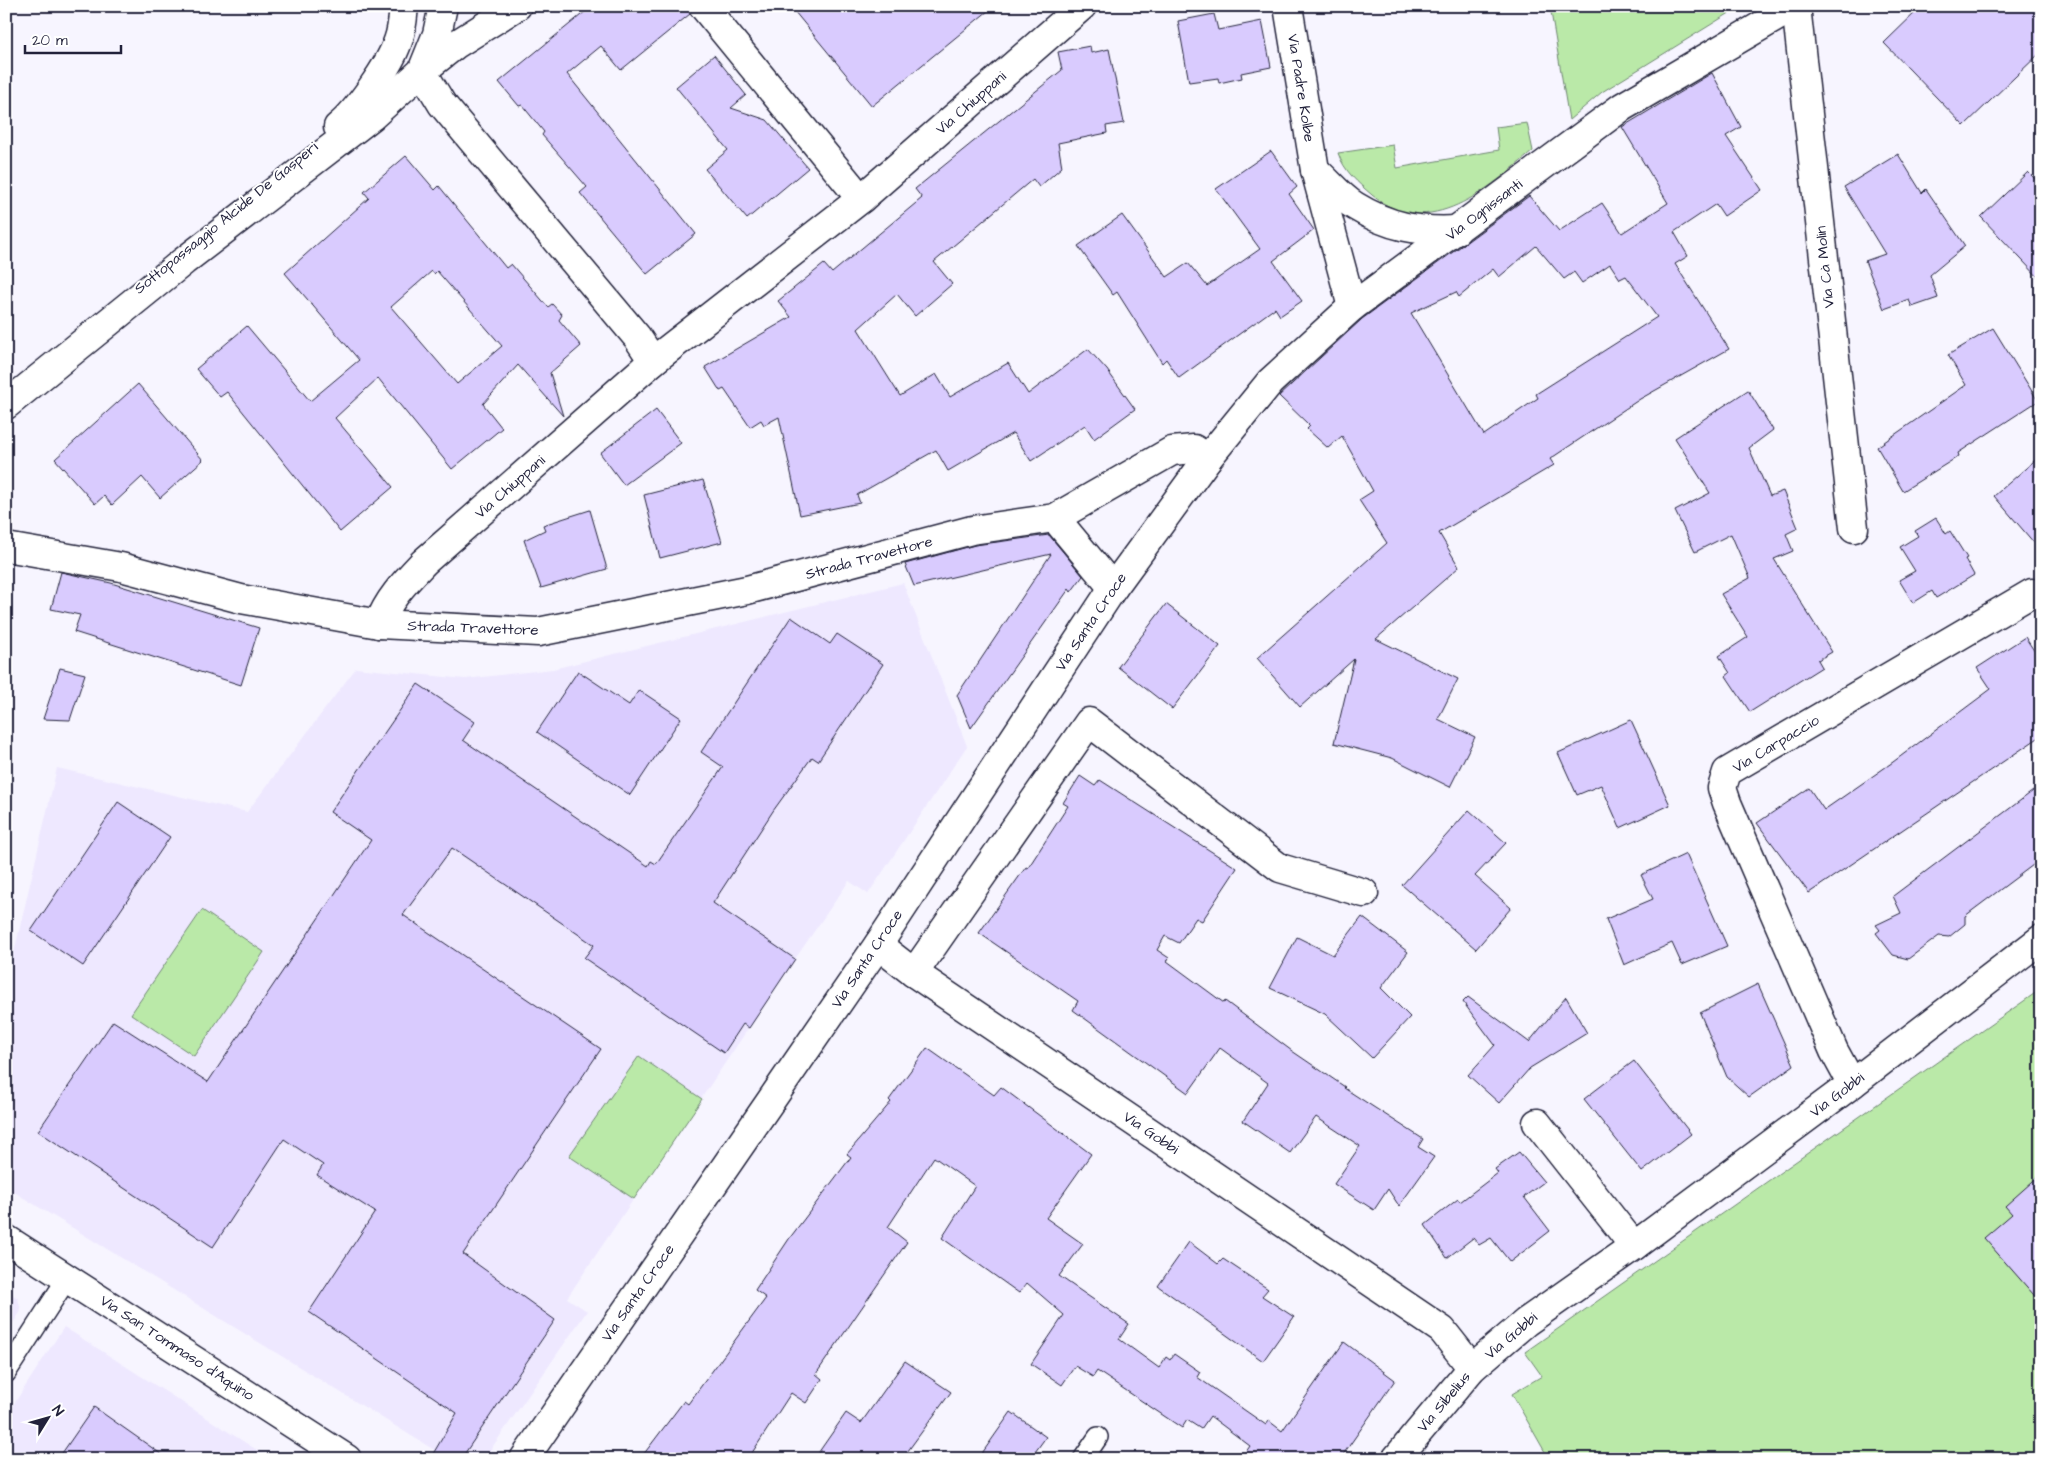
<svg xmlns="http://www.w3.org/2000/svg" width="2047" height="1465" font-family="'Architects Daughter',sans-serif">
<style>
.built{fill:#eee8ff}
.green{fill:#bae9a8;stroke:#6e8672}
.building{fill:#d9cbfe;stroke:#22223b;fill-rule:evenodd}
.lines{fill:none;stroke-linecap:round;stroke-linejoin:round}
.lane-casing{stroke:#22223b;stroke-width:22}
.street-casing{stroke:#22223b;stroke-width:31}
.secondary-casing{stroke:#22223b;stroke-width:31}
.lane{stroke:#fff;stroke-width:19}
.street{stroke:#fff;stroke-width:28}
.secondary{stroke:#fff;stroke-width:28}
.labels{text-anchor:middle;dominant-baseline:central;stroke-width:4;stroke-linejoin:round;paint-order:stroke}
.street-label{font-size:15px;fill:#22223b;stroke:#fff}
</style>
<rect width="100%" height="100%" fill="#f7f5ff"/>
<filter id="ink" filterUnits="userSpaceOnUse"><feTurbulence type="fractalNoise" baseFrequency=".02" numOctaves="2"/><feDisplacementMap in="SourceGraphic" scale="10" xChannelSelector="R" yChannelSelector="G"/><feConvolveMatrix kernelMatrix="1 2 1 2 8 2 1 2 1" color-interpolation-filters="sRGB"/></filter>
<g filter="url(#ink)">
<!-- built -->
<g class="built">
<path d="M903 583 967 746 868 894 849 881 795 959 567 1298 587 1311 484 1459H449L6 1187V987L57 768 247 812 356 668 465 679 553 669Z"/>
<path d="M6 1291 18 1298 21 1311 6 1334Z"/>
<path d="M64 1327 271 1459H6V1416Z"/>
</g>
<!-- green -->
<g class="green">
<path d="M1550 6H1741L1602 92 1569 120Z"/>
<path d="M1527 123 1533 151C1489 188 1429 243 1372 195 1358 183 1344 171 1338 153L1393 145 1397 168 1499 150 1496 127Z"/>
<path d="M202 910 264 952 194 1056 131 1014Z"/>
<path d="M2041 989V1459H1549L1512 1394 1542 1376 1525 1352Z"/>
<path d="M639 1056 702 1099 634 1199 569 1156Z"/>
</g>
<!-- building -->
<g class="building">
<path d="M592 6H688L690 14 621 70 601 46 567 74 696 234 647 274 580 193 587 187 542 135 544 132 522 105 519 106 499 82Z"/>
<path d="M790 6H994L872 106Z"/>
<path d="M1922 6H2041V52L1964 126 1884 43Z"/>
<path d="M1214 14 1218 30 1262 21 1271 67 1241 73 1242 78 1219 83 1218 78 1189 82 1178 21Z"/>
<path d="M1090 46 1091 53 1109 49 1124 123 1106 126 1107 133 1058 143 1062 167 1039 187 1033 179 934 262 952 284 915 316 897 294 858 329 900 396 936 374 950 397 1008 363 1028 394 1088 349 1107 370 1135 409 1094 439 1085 425 1031 461 1013 433 948 471 936 450 857 495 860 503 800 515 779 417 764 425 761 420 750 427 724 389 720 391 705 367 791 317 778 301 824 264 832 273 922 198 915 189 1062 70 1058 52Z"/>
<path d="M714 55 746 95 731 108 767 120 808 168 747 219 705 169 728 150 676 87Z"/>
<path d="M1712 73 1741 127 1726 136 1762 190 1724 216 1716 204 1674 232 1688 256 1675 264 1729 349 1640 399 1550 459 1554 465 1439 533 1459 567 1376 639 1458 679 1438 719 1475 737 1450 787 1392 758 1334 743 1354 659 1300 707 1257 658 1387 543 1359 500 1373 491 1342 436 1328 448 1307 429 1310 426 1279 396 1362 319 1529 196 1559 231 1602 203 1622 233 1668 203 1622 127ZM1536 246 1564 279 1574 272 1582 283 1610 264 1620 279 1626 276 1657 317 1536 394 1538 398 1484 435 1411 313 1456 292 1459 297 1493 269 1499 277Z"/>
<path d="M1271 151 1297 187 1289 194 1314 230 1273 261 1302 301 1280 316 1275 308 1179 378 1166 359 1162 363 1117 292 1113 295 1078 246 1122 215 1167 277 1188 263 1207 286 1260 249 1216 189Z"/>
<path d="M1898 154 1922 193 1926 189 1965 246 1930 275 1938 298 1912 307 1909 300 1884 309 1865 261 1885 254 1844 187Z"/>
<path d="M406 156 435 190 439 186 506 268 511 264 548 307 552 304 562 315 559 320 581 346 550 373 563 416 518 365 483 404 502 428 452 469 378 378 335 418 393 487 340 532 227 392 220 397 196 369 247 326 310 401 359 360 285 273 369 198 364 192ZM432 271 434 274 437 271 502 346 457 384 391 307Z"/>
<path d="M2028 172 2041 185V280L1981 217Z"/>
<path d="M1993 328 2038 401 1958 453 1959 456 1903 491 1877 447 1966 385 1948 355Z"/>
<path d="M138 384 203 460 160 498 142 477 112 505 104 496 95 504 55 459Z"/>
<path d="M1748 390 1773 430 1749 448 1770 496 1783 491 1798 528 1786 534 1793 551 1774 559 1832 652 1818 660 1822 667 1750 712 1726 676 1730 673 1719 656 1748 637 1721 594 1750 578 1731 534 1695 552 1675 511 1710 493 1675 438Z"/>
<path d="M656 410 681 443 624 485 600 453Z"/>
<path d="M2041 455V551L1994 496Z"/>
<path d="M703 480 722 542 660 558 644 495Z"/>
<path d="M590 510 607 569 541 588 524 540 545 530 543 525Z"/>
<path d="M1936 518 1946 534 1950 531 1967 558 1965 559 1974 575 1936 598 1932 591 1913 603 1899 580 1915 571 1900 547 1918 536 1915 531Z"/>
<path d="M1049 535 1083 576 1071 592 1069 589 971 728 957 695 1051 554 914 586 905 564 975 545Z"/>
<path d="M61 572 111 583 259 628 241 685 74 632 80 615 51 609Z"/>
<path d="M1166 604 1220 646 1172 709 1118 667Z"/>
<path d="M791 617 830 644 837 634 883 664 818 761 812 757 773 811 713 903 795 959 749 1028 743 1024 724 1053 584 958 594 945 452 848 403 915 601 1049 463 1254 555 1320 461 1459H430L457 1413 309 1312 375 1212 317 1175 323 1165 284 1139 213 1247 38 1131 113 1021 208 1082 371 840 330 812 418 684 475 722 463 740 648 866 651 861 656 864 723 767 701 752Z"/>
<path d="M2025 637 2041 661V736L1809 893 1757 823 1809 788 1824 810 1893 762 1991 689 1977 668Z"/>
<path d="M60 668 85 674 70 720 43 719Z"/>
<path d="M578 671 629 705 639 690 681 718 630 795 537 732Z"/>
<path d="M1631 720 1670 805 1620 828 1601 785 1577 795 1558 753Z"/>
<path d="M1080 776 1095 786 1100 780 1237 868 1202 921 1196 918 1179 943 1165 936 1157 950 1169 958 1167 961 1224 1003 1225 1001 1292 1051 1345 1087 1344 1088 1423 1139 1418 1147 1434 1157 1399 1206 1388 1189 1374 1210 1334 1184 1360 1146 1316 1117 1290 1153 1243 1121 1268 1083 1220 1048 1188 1093 1073 1010 1078 1001 979 933 1026 867 1028 868 1068 806 1063 803Z"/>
<path d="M2041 785V859L1965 916V924L1949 937 1939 936 1908 959 1893 955 1876 933 1880 930 1876 925 1901 913 1893 896Z"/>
<path d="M118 802 170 837 83 966 31 931Z"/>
<path d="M1469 810 1506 843 1475 876 1511 908 1476 949 1402 885Z"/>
<path d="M1686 854 1727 946 1682 965 1672 943 1624 965 1606 919 1653 899 1641 875Z"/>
<path d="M1362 917 1408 952 1381 988 1410 1017 1372 1058 1325 1014 1270 988 1297 937 1333 955Z"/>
<path d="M1758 984 1794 1065 1749 1097 1727 1077 1700 1013Z"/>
<path d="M1468 997 1529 1042 1566 997 1587 1033 1530 1068 1499 1103 1468 1075 1495 1045 1463 1002Z"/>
<path d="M927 1048 994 1095 1001 1087 1091 1154 1046 1218 1083 1244 1059 1276 1129 1324 1119 1339 1159 1368 1166 1357 1170 1360 1174 1354 1200 1372 1197 1377 1266 1425 1269 1421 1282 1431 1344 1342 1395 1380 1340 1459H1241L1250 1446 1210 1416 1201 1429 1187 1420 1182 1428 1097 1371 1093 1377 1075 1366 1062 1385 1031 1364 1064 1315 1027 1283 1019 1293 942 1238 975 1186 934 1157 888 1227 907 1242 816 1374 822 1379 806 1403 791 1393 748 1459H640L684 1401 688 1404 766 1298 755 1290 789 1239 851 1157 847 1154 891 1102 889 1100Z"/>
<path d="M1634 1061 1691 1134 1642 1172 1584 1099Z"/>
<path d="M1519 1152 1544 1182 1524 1197 1550 1231 1510 1262 1491 1238 1479 1245 1473 1238 1447 1258 1425 1225 1458 1199 1460 1202 1498 1173 1495 1169Z"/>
<path d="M2041 1174V1303L1984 1238 2012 1214 2005 1206Z"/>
<path d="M1189 1242 1218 1264 1223 1259 1268 1289 1262 1296 1294 1317 1263 1361 1158 1286Z"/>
<path d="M905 1361 951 1392 902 1459H814L846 1413 861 1423Z"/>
<path d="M94 1407 168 1459H58Z"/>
<path d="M1011 1412 1046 1437 1030 1459H978Z"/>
</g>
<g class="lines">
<defs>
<g id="lane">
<path d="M6 1373 68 1277"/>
<path d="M1083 1459 1098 1437"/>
</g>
<g id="street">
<path d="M517 6 455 45 422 71 442 104 637 337 653 361"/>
<path d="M703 6 861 199"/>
<path d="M1288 6 1315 170 1352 307"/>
<path d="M1796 6 1854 528"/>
<path d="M338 127C357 112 390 65 398 41 402 31 403 17 404 6"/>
<path d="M1315 170C1328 181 1340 197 1355 206 1389 227 1418 232 1457 230"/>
<path d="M6 405 184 261 371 117 422 71 437 34 443 6"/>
<path d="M1055 518 1113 588"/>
<path d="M6 547 121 567 241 599 379 624 538 632 747 590 972 530 1055 518 1172 451 1194 449 1208 458"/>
<path d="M379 624C388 599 406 581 424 562L653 361 861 199 1082 6"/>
<path d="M878 945 914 973 1442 1330 1472 1368"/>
<path d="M914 973 1089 722 1280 868 1364 893"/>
<path d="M1852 1084 1834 1051 1727 803 1722 788 1727 772 2032 593 2041 596"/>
<path d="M1537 1123 1634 1246"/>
<path d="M6 1239 347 1459"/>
<path d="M524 1459 878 945 1113 588 1208 458 1270 382 1352 307 1622 107 1795 6"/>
</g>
<path id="secondary" d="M1396 1459 1472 1368 1526 1322 1634 1246 1852 1084 2041 939"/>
</defs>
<!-- lane casing -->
<use href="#lane" class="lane-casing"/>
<!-- street casing -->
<use href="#street" class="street-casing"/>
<!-- secondary casing -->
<use href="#secondary" class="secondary-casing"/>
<!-- lane -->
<use href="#lane" class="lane"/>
<!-- street -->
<use href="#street" class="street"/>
<!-- secondary -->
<use href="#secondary" class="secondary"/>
</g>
</g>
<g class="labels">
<!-- street labels -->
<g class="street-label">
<text transform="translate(1301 88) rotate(81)">Via Padre Kolbe</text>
<text transform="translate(971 103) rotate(-41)">Via Chiuppani</text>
<text transform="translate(1484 210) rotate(-37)">Via Ognissanti</text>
<text transform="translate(226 218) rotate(-39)">Sottopassaggio Alcide De Gasperi</text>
<text transform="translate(1825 267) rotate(-96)">Via Cà Molin</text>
<text transform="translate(510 487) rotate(-41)">Via Chiuppani</text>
<text transform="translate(869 558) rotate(-15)">Strada Travettore</text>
<text transform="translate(1091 622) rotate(-56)">Via Santa Croce</text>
<text transform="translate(473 628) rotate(2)">Strada Travettore</text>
<text transform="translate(1776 744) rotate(-31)">Via Carpaccio</text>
<text transform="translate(867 959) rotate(-56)">Via Santa Croce</text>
<text transform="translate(1837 1095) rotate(-37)">Via Gobbi</text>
<text transform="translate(1151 1133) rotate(34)">Via Gobbi</text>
<text transform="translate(638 1293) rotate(-55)">Via Santa Croce</text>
<text transform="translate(1511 1336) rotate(-40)">Via Gobbi</text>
<text transform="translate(177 1348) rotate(33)">Via San Tommaso d'Aquino</text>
<text transform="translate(1444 1402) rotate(-50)">Via Sibelius</text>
</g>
</g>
<!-- margin -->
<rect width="2047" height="1465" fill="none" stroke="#fff" stroke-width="25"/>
<rect x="12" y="12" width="2022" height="1440" fill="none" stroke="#22223b" stroke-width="2" filter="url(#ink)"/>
<!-- north arrow -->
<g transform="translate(48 1418) rotate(53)" stroke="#ffffff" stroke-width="4" paint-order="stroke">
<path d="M0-4L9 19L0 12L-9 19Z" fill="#22223b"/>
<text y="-8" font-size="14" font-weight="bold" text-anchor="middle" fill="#22223b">N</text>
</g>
<!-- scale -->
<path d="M25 45v8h96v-8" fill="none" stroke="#22223b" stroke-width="2.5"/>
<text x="32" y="45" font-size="15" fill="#22223b" stroke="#ffffff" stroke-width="4" paint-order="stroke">20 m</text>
</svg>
